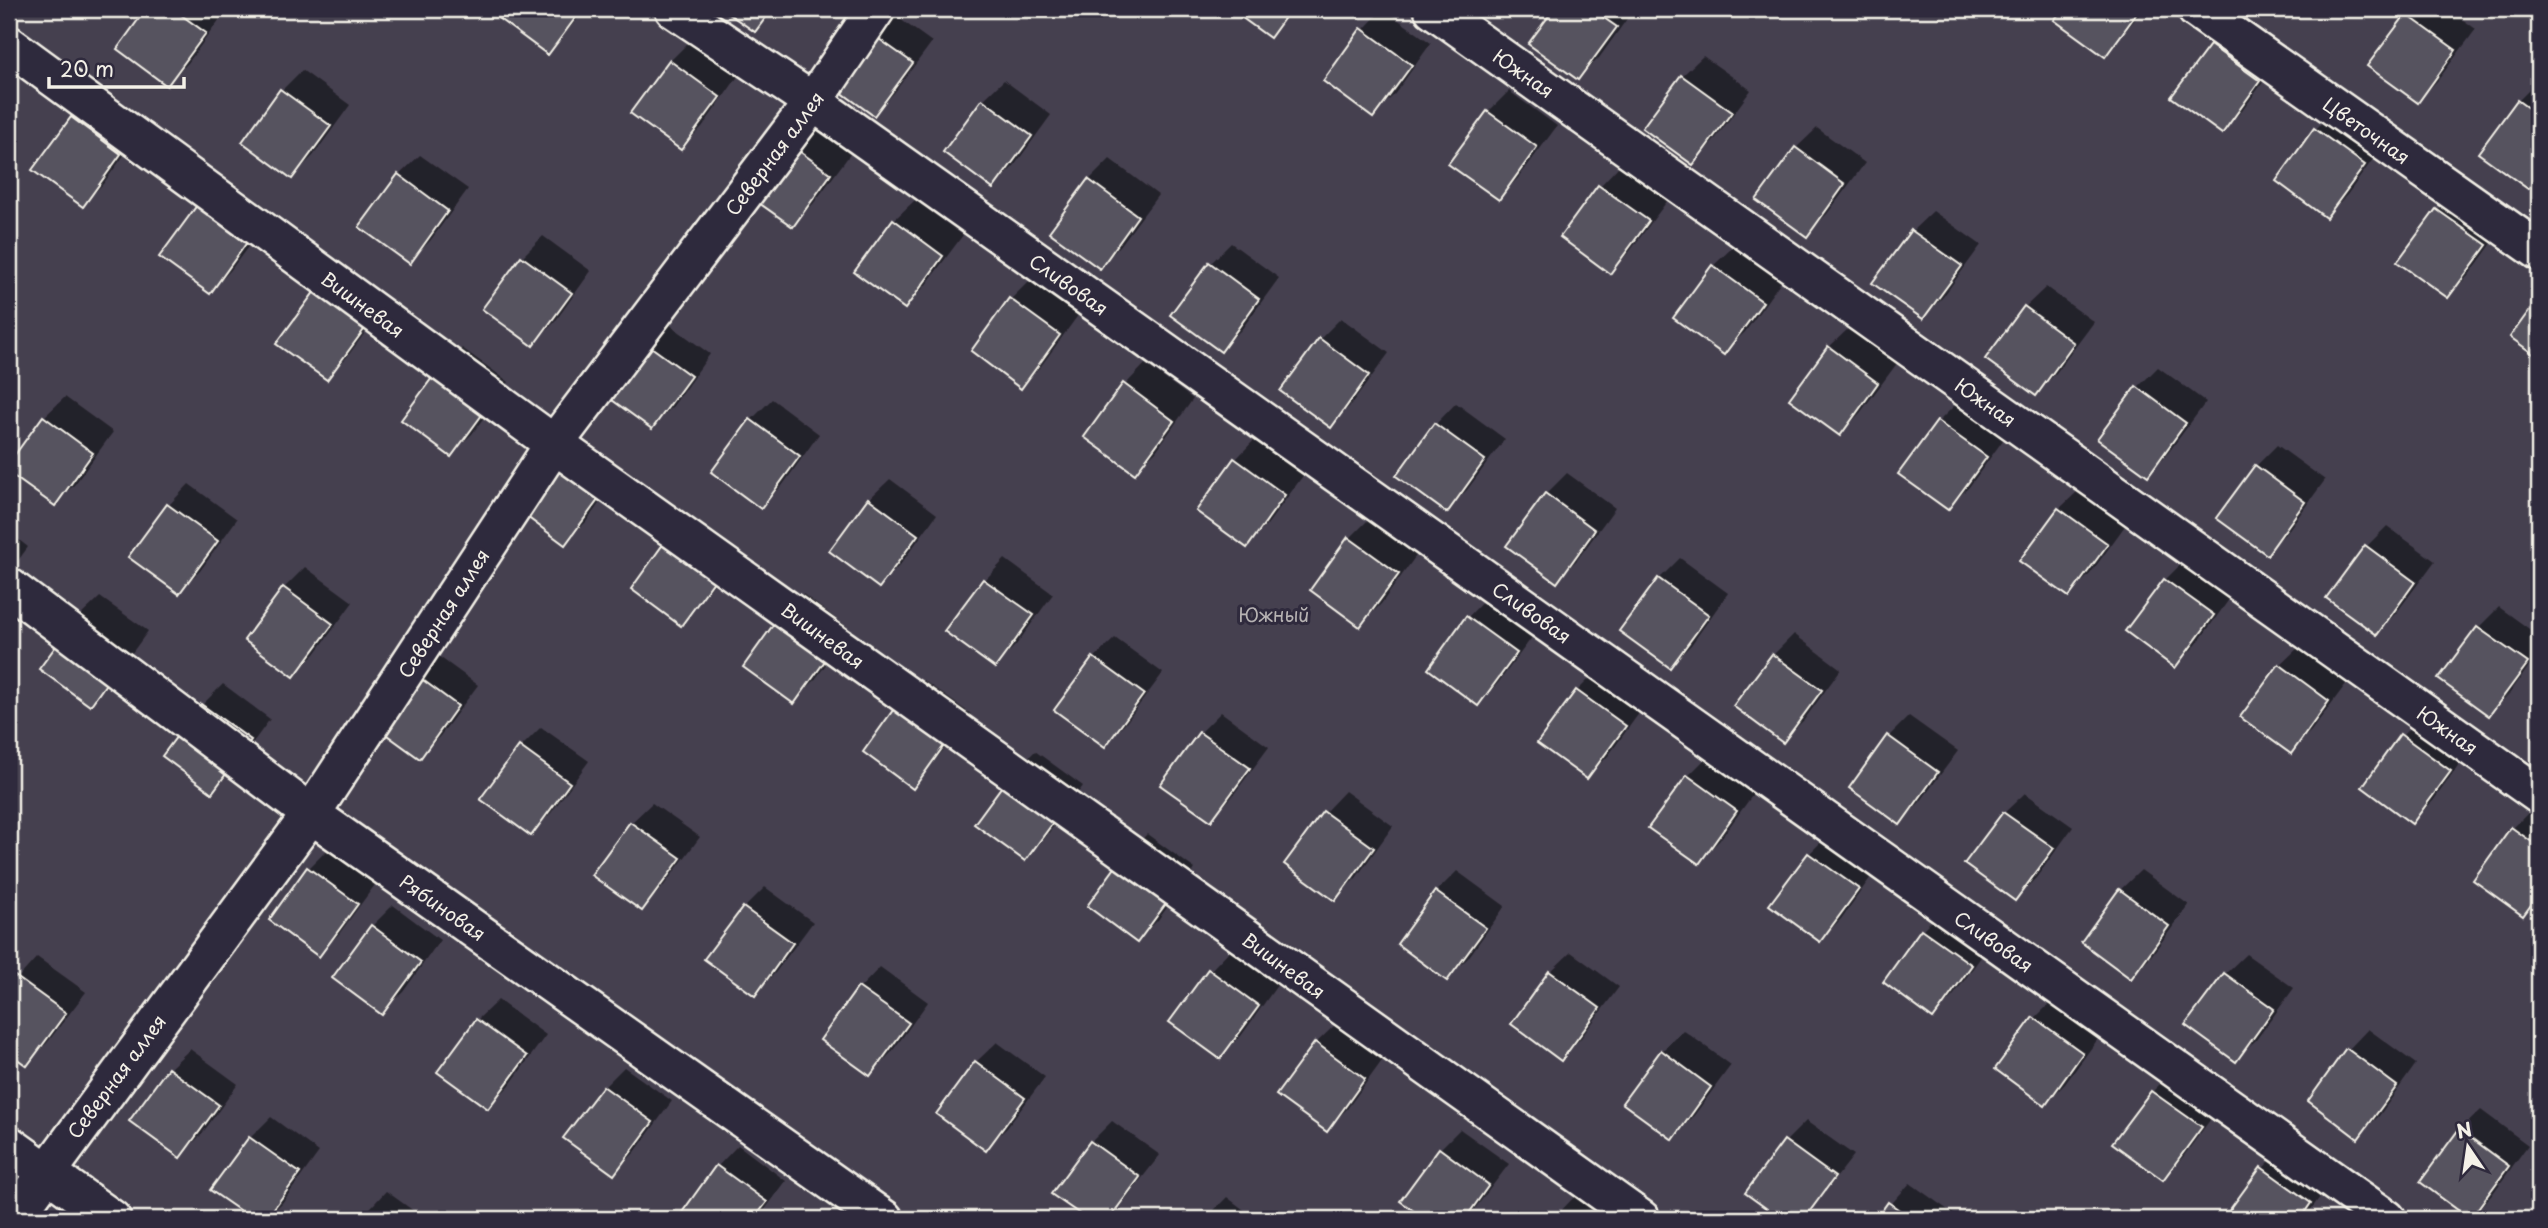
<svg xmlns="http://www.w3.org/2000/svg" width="2548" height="1228" font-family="'Playpen Sans',sans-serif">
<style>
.green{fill:#454050;stroke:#9c989c;stroke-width:2}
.shadow{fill:#0007}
.building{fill:#56525f;stroke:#f4f1e8;stroke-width:2}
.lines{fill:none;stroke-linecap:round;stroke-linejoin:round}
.street-casing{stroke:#f4f1e8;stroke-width:42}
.street{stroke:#2f2a3d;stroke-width:37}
.labels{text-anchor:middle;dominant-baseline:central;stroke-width:6;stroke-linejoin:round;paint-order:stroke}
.street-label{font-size:19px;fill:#f4f1e8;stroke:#2f2a3d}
.park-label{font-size:19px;fill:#b7b3b3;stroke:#2f2a3d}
</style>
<rect width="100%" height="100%" fill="#2f2a3d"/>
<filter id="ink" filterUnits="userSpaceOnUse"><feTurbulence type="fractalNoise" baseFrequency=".0143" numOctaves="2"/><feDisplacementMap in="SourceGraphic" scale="14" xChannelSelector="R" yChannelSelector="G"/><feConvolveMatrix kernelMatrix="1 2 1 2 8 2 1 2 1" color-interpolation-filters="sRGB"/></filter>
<g filter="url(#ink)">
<!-- green -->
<rect class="green" x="9" y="9" width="2530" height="1210"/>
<!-- shadow -->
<g class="shadow">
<path d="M148 9H221L225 12 188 63 167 84 119 49Z"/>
<path d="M507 9H586L548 53 500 18Z"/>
<path d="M725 9H776L755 30Z"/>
<path d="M886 9 932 42 894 93 874 114 826 79Z"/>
<path d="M1233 9H1295L1270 36Z"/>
<path d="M1383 9 1431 43 1394 95 1373 115 1363 30Z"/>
<path d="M1556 9H1634L1599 58 1578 78 1530 44Z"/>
<path d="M2065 9H2144L2105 55 2057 20Z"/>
<path d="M2289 9H2303L2297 15Z"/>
<path d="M2414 9H2448L2476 29 2438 80 2418 101 2369 66Z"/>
<path d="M2232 25 2280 59 2242 111 2221 131 2211 46Z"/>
<path d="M691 40 739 75 702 127 681 148 633 112 670 61Z"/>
<path d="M1703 56 1751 90 1713 142 1693 162 1682 76Z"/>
<path d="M302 70 350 105 313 156 292 177 282 90Z"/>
<path d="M1004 80 1051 115 1014 166 993 187 983 100Z"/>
<path d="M2539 80V176L2528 187 2518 101Z"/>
<path d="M1509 91 1557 126 1519 177 1499 198 1488 112Z"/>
<path d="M93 97 141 132 103 184 83 205 72 118Z"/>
<path d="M2336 108 2384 144 2347 195 2326 216 2278 180 2316 129Z"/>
<path d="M803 118 851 153 813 204 792 225 744 190Z"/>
<path d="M1817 128 1865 163 1827 214 1806 235 1796 148Z"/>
<path d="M420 155 468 189 430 241 410 261 399 175Z"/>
<path d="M1110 159 1158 195 1120 246 1100 267 1089 180Z"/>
<path d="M1620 165 1668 200 1630 251 1610 272 1562 237 1600 186Z"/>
<path d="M2458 189 2506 224 2469 275 2448 296 2400 261 2438 210Z"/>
<path d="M915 200 963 235 925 286 905 307 894 220Z"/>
<path d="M1933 211 1981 245 1943 297 1923 317 1912 231Z"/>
<path d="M268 220 230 271 210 292 162 257Z"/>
<path d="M543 236 591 271 554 323 533 343 485 308 522 257Z"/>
<path d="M1231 243 1279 278 1241 330 1220 350 1210 264Z"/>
<path d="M1734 246 1782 280 1745 332 1724 352 1713 266Z"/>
<path d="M1031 279 1079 314 1041 366 1021 386 1010 300Z"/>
<path d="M2046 287 2094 322 2056 373 2036 394 2025 307Z"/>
<path d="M385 306 347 357 327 378 279 343Z"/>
<path d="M1341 318 1389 353 1351 405 1330 425 1282 390 1320 339Z"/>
<path d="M662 319 710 354 673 406 652 427 642 340Z"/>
<path d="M1850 327 1898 362 1860 413 1840 434 1829 347Z"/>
<path d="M462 348 509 382 472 434 451 454 441 368Z"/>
<path d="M1145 364 1193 399 1156 451 1135 471 1125 385Z"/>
<path d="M2158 367 2206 402 2168 453 2148 474 2137 388Z"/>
<path d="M65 397 113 432 75 484 54 504 9 471V466L44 417Z"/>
<path d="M772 399 819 434 782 486 761 506 751 420Z"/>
<path d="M1959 401 2006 436 1969 487 1948 508 1900 473 1938 422Z"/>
<path d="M1456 403 1505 439 1467 490 1446 511 1398 476 1436 424Z"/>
<path d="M576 435 623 470 586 522 565 542Z"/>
<path d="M1256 438 1305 473 1267 525 1246 545 1198 510 1236 459Z"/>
<path d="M2277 445 2325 480 2287 532 2266 553 2256 466Z"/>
<path d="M1567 473 1615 508 1577 560 1557 580 1508 545 1546 494Z"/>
<path d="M890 479 937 514 900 565 879 586 869 499Z"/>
<path d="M189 484 237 519 200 571 179 591 131 556 169 505Z"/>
<path d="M2080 489 2127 523 2090 574 2069 595 2059 509Z"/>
<path d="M691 517 739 551 723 573 672 536Z"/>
<path d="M1370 518 1418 553 1381 604 1360 625 1350 538Z"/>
<path d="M2387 526 2435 561 2397 612 2377 633 2366 547Z"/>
<path d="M9 532 28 547 9 573Z"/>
<path d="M1680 558 1728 593 1691 645 1670 666 1659 579Z"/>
<path d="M1005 559 1053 594 1016 645 995 666 985 580Z"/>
<path d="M2186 559 2233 594 2196 645 2175 666 2165 580Z"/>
<path d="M305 567 353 602 315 654 294 675 284 588Z"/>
<path d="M721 576 681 623 633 589Z"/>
<path d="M803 594 851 630 814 681 793 702 783 615Z"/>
<path d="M1488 596 1536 632 1498 683 1478 704 1468 617Z"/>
<path d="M100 597 148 631 110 683 89 703 79 617Z"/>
<path d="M2499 607 2539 636V652L2510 693 2489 714 2478 628Z"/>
<path d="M1794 634 1841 669 1804 720 1783 741 1773 655Z"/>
<path d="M1115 638 1163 673 1125 724 1105 745 1094 658Z"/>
<path d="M2301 645 2349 680 2311 731 2290 751 2280 665Z"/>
<path d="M430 650 478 685 440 736 420 757 372 722Z"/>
<path d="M1598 670 1645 705 1608 756 1587 777 1539 742 1577 691Z"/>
<path d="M923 680 971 714 955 736 904 699Z"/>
<path d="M223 684 270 719 233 770 212 791 202 705Z"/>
<path d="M903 700 953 739 913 786Z"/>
<path d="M1221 712 1269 747 1231 798 1211 819 1200 733Z"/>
<path d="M2422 715 2470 750 2433 801 2412 822 2402 736Z"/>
<path d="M1909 716 1958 751 1920 802 1899 823 1889 736Z"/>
<path d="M541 727 589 761 551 813 531 833 520 748Z"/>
<path d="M1035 751 1083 786 1045 838 1025 859 1014 772Z"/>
<path d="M1709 755 1757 789 1719 841 1698 862 1650 827 1688 776Z"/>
<path d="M1345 791 1393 826 1356 878 1335 898 1287 863 1325 812Z"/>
<path d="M2025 793 2073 827 2036 878 2015 899 2004 813Z"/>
<path d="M652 803 700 837 662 888 642 909 631 823Z"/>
<path d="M2533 808 2539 812V898L2523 914 2513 828Z"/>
<path d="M1830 833 1878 867 1841 919 1820 940 1772 904 1809 854Z"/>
<path d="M1147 834 1195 869 1158 920 1137 941 1127 855Z"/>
<path d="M329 848 377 882 339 934 319 954 309 868Z"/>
<path d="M2141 870 2189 905 2151 956 2131 977 2120 890Z"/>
<path d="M1457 871 1505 906 1468 958 1447 978 1399 943 1436 892Z"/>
<path d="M765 887 813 922 775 973 754 994 707 959 744 908Z"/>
<path d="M393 905 440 940 403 992 382 1012 372 926Z"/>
<path d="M1943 909 1991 943 1953 996 1933 1016 1885 981 1922 930Z"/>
<path d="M1230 950 1278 984 1241 1036 1220 1056 1210 971Z"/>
<path d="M1571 952 1619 987 1581 1038 1561 1059 1550 972Z"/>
<path d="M2246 954 2294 988 2256 1040 2235 1060 2225 974Z"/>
<path d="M37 957 86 992 47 1043 27 1063 9 1050V988Z"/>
<path d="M880 967 928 1002 891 1053 870 1074 822 1039 860 988Z"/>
<path d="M2055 998 2103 1032 2065 1084 2045 1104 2035 1018Z"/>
<path d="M498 1000 546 1035 509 1086 488 1107 477 1020Z"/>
<path d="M1337 1023 1384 1058 1347 1109 1326 1130 1316 1043Z"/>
<path d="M2368 1029 2416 1064 2379 1116 2358 1136 2348 1050Z"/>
<path d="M1683 1030 1731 1065 1693 1117 1672 1138 1662 1051Z"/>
<path d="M997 1042 1045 1077 1007 1128 986 1148 976 1062Z"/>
<path d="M190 1049 238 1084 201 1135 180 1156 169 1069Z"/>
<path d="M624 1067 672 1101 635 1152 614 1173 604 1087Z"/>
<path d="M2173 1071 2221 1105 2183 1157 2163 1177 2115 1142 2152 1092Z"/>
<path d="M2481 1110 2528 1145 2491 1196 2470 1217 2460 1130Z"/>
<path d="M271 1117 319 1152 282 1203 265 1219H255L213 1189 250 1138Z"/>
<path d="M1112 1121 1160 1155 1110 1219H1090L1054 1193 1091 1142Z"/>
<path d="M1806 1121 1854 1155 1804 1219H1784L1748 1193 1786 1141Z"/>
<path d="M1460 1129 1509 1164 1467 1219H1428L1402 1201 1440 1149Z"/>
<path d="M738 1145 786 1181 758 1219 680 1218 718 1166Z"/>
<path d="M2283 1148 2331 1182 2304 1219H2225L2263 1168Z"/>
<path d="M1910 1183 1958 1217 1956 1219H1878Z"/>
<path d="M386 1191 425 1219H360Z"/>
<path d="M1577 1194 1612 1219H1553Z"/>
<path d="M1227 1197 1256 1219H1205Z"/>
<path d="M77 1202 101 1219H60Z"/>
</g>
<!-- building -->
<g class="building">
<path d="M146 9H173L206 33 167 86 117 49Z"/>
<path d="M505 9H582L548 55 498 18Z"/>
<path d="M722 9H772L755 32Z"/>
<path d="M1230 9H1291L1270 38Z"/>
<path d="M1554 9H1591L1617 27 1578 80 1528 44Z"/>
<path d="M2063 9H2140L2105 57 2054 20Z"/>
<path d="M2406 14 2456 50 2418 103 2367 66Z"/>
<path d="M862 27 913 63 874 116 823 79Z"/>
<path d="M1361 28 1412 65 1373 118 1323 81Z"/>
<path d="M2210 45 2260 81 2222 134 2171 97Z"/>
<path d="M669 60 720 97 681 150 630 113Z"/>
<path d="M1681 75 1732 112 1693 165 1642 128Z"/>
<path d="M280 89 331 126 292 179 242 142Z"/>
<path d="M982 99 1032 136 993 189 943 152Z"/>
<path d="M2517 100 2539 116V174L2528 189 2478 153Z"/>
<path d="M1487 111 1537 147 1499 200 1448 164Z"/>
<path d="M71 117 121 154 83 207 32 170Z"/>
<path d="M2314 128 2365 165 2326 218 2276 181Z"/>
<path d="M781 138 831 174 793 227 742 191Z"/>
<path d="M1795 147 1845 184 1807 237 1756 200Z"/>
<path d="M398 174 448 211 410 264 359 227Z"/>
<path d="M1088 179 1138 216 1100 269 1049 232Z"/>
<path d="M1598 185 1649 221 1610 274 1560 237Z"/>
<path d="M198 204 248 241 210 294 159 257Z"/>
<path d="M2436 209 2487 245 2448 298 2397 262Z"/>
<path d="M893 219 943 256 905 309 854 272Z"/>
<path d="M1911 230 1962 266 1923 319 1872 283Z"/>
<path d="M521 256 572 293 533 346 482 309Z"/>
<path d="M1209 262 1259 299 1221 352 1170 315Z"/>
<path d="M1712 265 1763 302 1724 355 1673 318Z"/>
<path d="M315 291 366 327 327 380 276 344Z"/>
<path d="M2539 297V358L2510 337Z"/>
<path d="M1009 298 1060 335 1021 389 971 351Z"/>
<path d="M2024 306 2074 343 2036 396 1985 359Z"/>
<path d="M1319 338 1369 375 1331 428 1280 391Z"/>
<path d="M640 339 691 376 652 429 601 392Z"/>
<path d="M1828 346 1878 383 1840 436 1789 399Z"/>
<path d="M440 367 490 404 451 457 401 420Z"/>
<path d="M1123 383 1174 421 1135 474 1084 437Z"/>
<path d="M2136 386 2186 423 2148 476 2097 439Z"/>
<path d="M43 416 93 453 55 506 9 473V463Z"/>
<path d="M750 419 800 456 761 509 711 472Z"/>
<path d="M1937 421 1987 457 1948 510 1898 474Z"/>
<path d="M1434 423 1485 460 1447 513 1396 476Z"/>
<path d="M554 455 604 492 565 545 515 508Z"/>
<path d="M1234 458 1285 495 1247 548 1196 511Z"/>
<path d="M2255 465 2305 502 2267 555 2216 518Z"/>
<path d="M1545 493 1595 530 1557 583 1506 546Z"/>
<path d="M868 498 918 535 879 588 829 551Z"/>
<path d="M167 504 218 541 179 594 128 557Z"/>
<path d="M2058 508 2108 544 2069 597 2019 561Z"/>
<path d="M669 536 720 573 681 626 631 589Z"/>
<path d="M1348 537 1399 574 1360 627 1310 590Z"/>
<path d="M2365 545 2415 582 2377 635 2326 598Z"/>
<path d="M1658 578 1709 615 1670 668 1619 631Z"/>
<path d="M983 579 1034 615 995 668 944 631Z"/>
<path d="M2164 579 2214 615 2175 668 2125 631Z"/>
<path d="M283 587 333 624 294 677 244 640Z"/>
<path d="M781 614 832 651 794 704 743 667Z"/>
<path d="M78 616 128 653 90 706 39 669Z"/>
<path d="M1466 616 1517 653 1478 706 1428 669Z"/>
<path d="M2477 627 2528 663 2489 716 2438 679Z"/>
<path d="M1772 654 1822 690 1783 743 1733 706Z"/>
<path d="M1093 657 1144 694 1105 747 1054 710Z"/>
<path d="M2279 664 2329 701 2291 754 2240 717Z"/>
<path d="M408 669 458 706 420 759 369 722Z"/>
<path d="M1576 690 1626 726 1587 779 1537 743Z"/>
<path d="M901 699 951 736 913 789 863 752Z"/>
<path d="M201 704 251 740 212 793 162 756Z"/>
<path d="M1199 732 1250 768 1211 821 1160 785Z"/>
<path d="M2400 734 2451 771 2412 824 2362 787Z"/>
<path d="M1887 735 1938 772 1900 825 1849 788Z"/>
<path d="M519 746 570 783 531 836 480 799Z"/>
<path d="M1013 771 1064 808 1025 861 974 824Z"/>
<path d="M1687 775 1737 811 1699 864 1648 828Z"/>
<path d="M1323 811 1374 848 1335 901 1284 864Z"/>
<path d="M2003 812 2054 848 2015 901 1964 864Z"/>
<path d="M630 822 681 858 642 911 591 875Z"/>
<path d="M2511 827 2539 847V894L2523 916 2473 880Z"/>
<path d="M1808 853 1859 889 1820 942 1769 905Z"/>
<path d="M1125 854 1176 890 1137 943 1087 906Z"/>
<path d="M307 867 358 904 319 957 269 920Z"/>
<path d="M2119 889 2169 926 2131 979 2081 942Z"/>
<path d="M1435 891 1486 928 1447 981 1397 944Z"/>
<path d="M743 907 793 943 755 996 704 959Z"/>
<path d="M371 925 421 962 382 1015 332 978Z"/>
<path d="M1921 929 1972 965 1933 1019 1883 982Z"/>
<path d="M1208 969 1259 1006 1220 1059 1169 1022Z"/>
<path d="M1549 971 1600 1008 1561 1061 1511 1024Z"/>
<path d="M2224 973 2274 1009 2236 1062 2185 1025Z"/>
<path d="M15 976 66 1013 27 1066 9 1053V986Z"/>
<path d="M858 987 909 1023 870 1076 820 1040Z"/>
<path d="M2033 1017 2083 1053 2045 1106 1995 1069Z"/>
<path d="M476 1019 527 1056 488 1109 437 1072Z"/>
<path d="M1315 1042 1365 1079 1327 1132 1276 1095Z"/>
<path d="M2346 1048 2397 1086 2358 1139 2308 1101Z"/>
<path d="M1661 1050 1711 1087 1673 1140 1622 1103Z"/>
<path d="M975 1061 1025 1098 986 1151 936 1114Z"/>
<path d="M168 1068 219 1105 180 1158 129 1121Z"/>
<path d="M603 1086 653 1122 614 1175 563 1138Z"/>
<path d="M2151 1091 2202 1127 2163 1180 2112 1143Z"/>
<path d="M2459 1129 2509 1166 2470 1219 2420 1182Z"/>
<path d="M249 1137 300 1173 266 1219H252L210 1190Z"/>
<path d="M1784 1140 1835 1177 1804 1219H1781L1745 1193Z"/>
<path d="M1090 1141 1140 1177 1109 1219H1087L1051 1194Z"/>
<path d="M1439 1148 1489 1185 1465 1219H1425L1400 1201Z"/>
<path d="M716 1165 767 1202 754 1219 678 1218Z"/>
<path d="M2261 1167 2311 1203 2300 1219H2223Z"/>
<path d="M1888 1202 1912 1219H1876Z"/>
</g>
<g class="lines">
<defs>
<g id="street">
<path d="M674 9 813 102 2387 1219"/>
<path d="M1433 9 2539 795"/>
<path d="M2196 9 2539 251"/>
<path d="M9 45 554 444 1641 1219"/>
<path d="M9 587 311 814 884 1219"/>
<path d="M9 1145 112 1219"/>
<path d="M13 1219 311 814 554 444 813 102 876 9"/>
</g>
</defs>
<!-- street casing -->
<use href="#street" class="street-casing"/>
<!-- street -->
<use href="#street" class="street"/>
</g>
</g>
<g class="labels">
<!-- street labels -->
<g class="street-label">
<text transform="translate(1524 73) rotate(35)">Южная</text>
<text transform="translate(2367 130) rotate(35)">Цветочная</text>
<text transform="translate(774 153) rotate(-53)">Северная аллея</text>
<text transform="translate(1069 284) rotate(35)">Сливовая</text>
<text transform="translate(363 304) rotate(36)">Вишневая</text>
<text transform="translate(1986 402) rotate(35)">Южная</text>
<text transform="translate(1532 612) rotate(35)">Сливовая</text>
<text transform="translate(443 613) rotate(-57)">Северная аллея</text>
<text transform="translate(823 635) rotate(36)">Вишневая</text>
<text transform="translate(2448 730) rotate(35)">Южная</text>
<text transform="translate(443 907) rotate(35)">Рябиновая</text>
<text transform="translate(1994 941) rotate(35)">Сливовая</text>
<text transform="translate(1284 965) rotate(36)">Вишневая</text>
<text transform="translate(116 1076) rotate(-53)">Северная аллея</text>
</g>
<!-- park labels -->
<g class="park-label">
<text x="1274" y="614">Южный</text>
</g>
</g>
<!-- margin -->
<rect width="2548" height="1228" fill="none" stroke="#2f2a3d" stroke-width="35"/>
<rect x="18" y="18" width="2513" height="1193" fill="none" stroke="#f4f1e8" stroke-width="2.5" filter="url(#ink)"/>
<!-- north arrow -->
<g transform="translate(2468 1147) rotate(347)" stroke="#2f2a3d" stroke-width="5" paint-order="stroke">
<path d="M0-5L12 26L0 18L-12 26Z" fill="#f4f1e8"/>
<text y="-10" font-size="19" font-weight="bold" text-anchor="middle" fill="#f4f1e8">N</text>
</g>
<!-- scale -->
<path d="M49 77v10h135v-10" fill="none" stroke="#f4f1e8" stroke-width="3.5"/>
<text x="60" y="77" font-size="21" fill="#f4f1e8" stroke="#2f2a3d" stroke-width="5" paint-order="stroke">20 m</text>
</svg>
